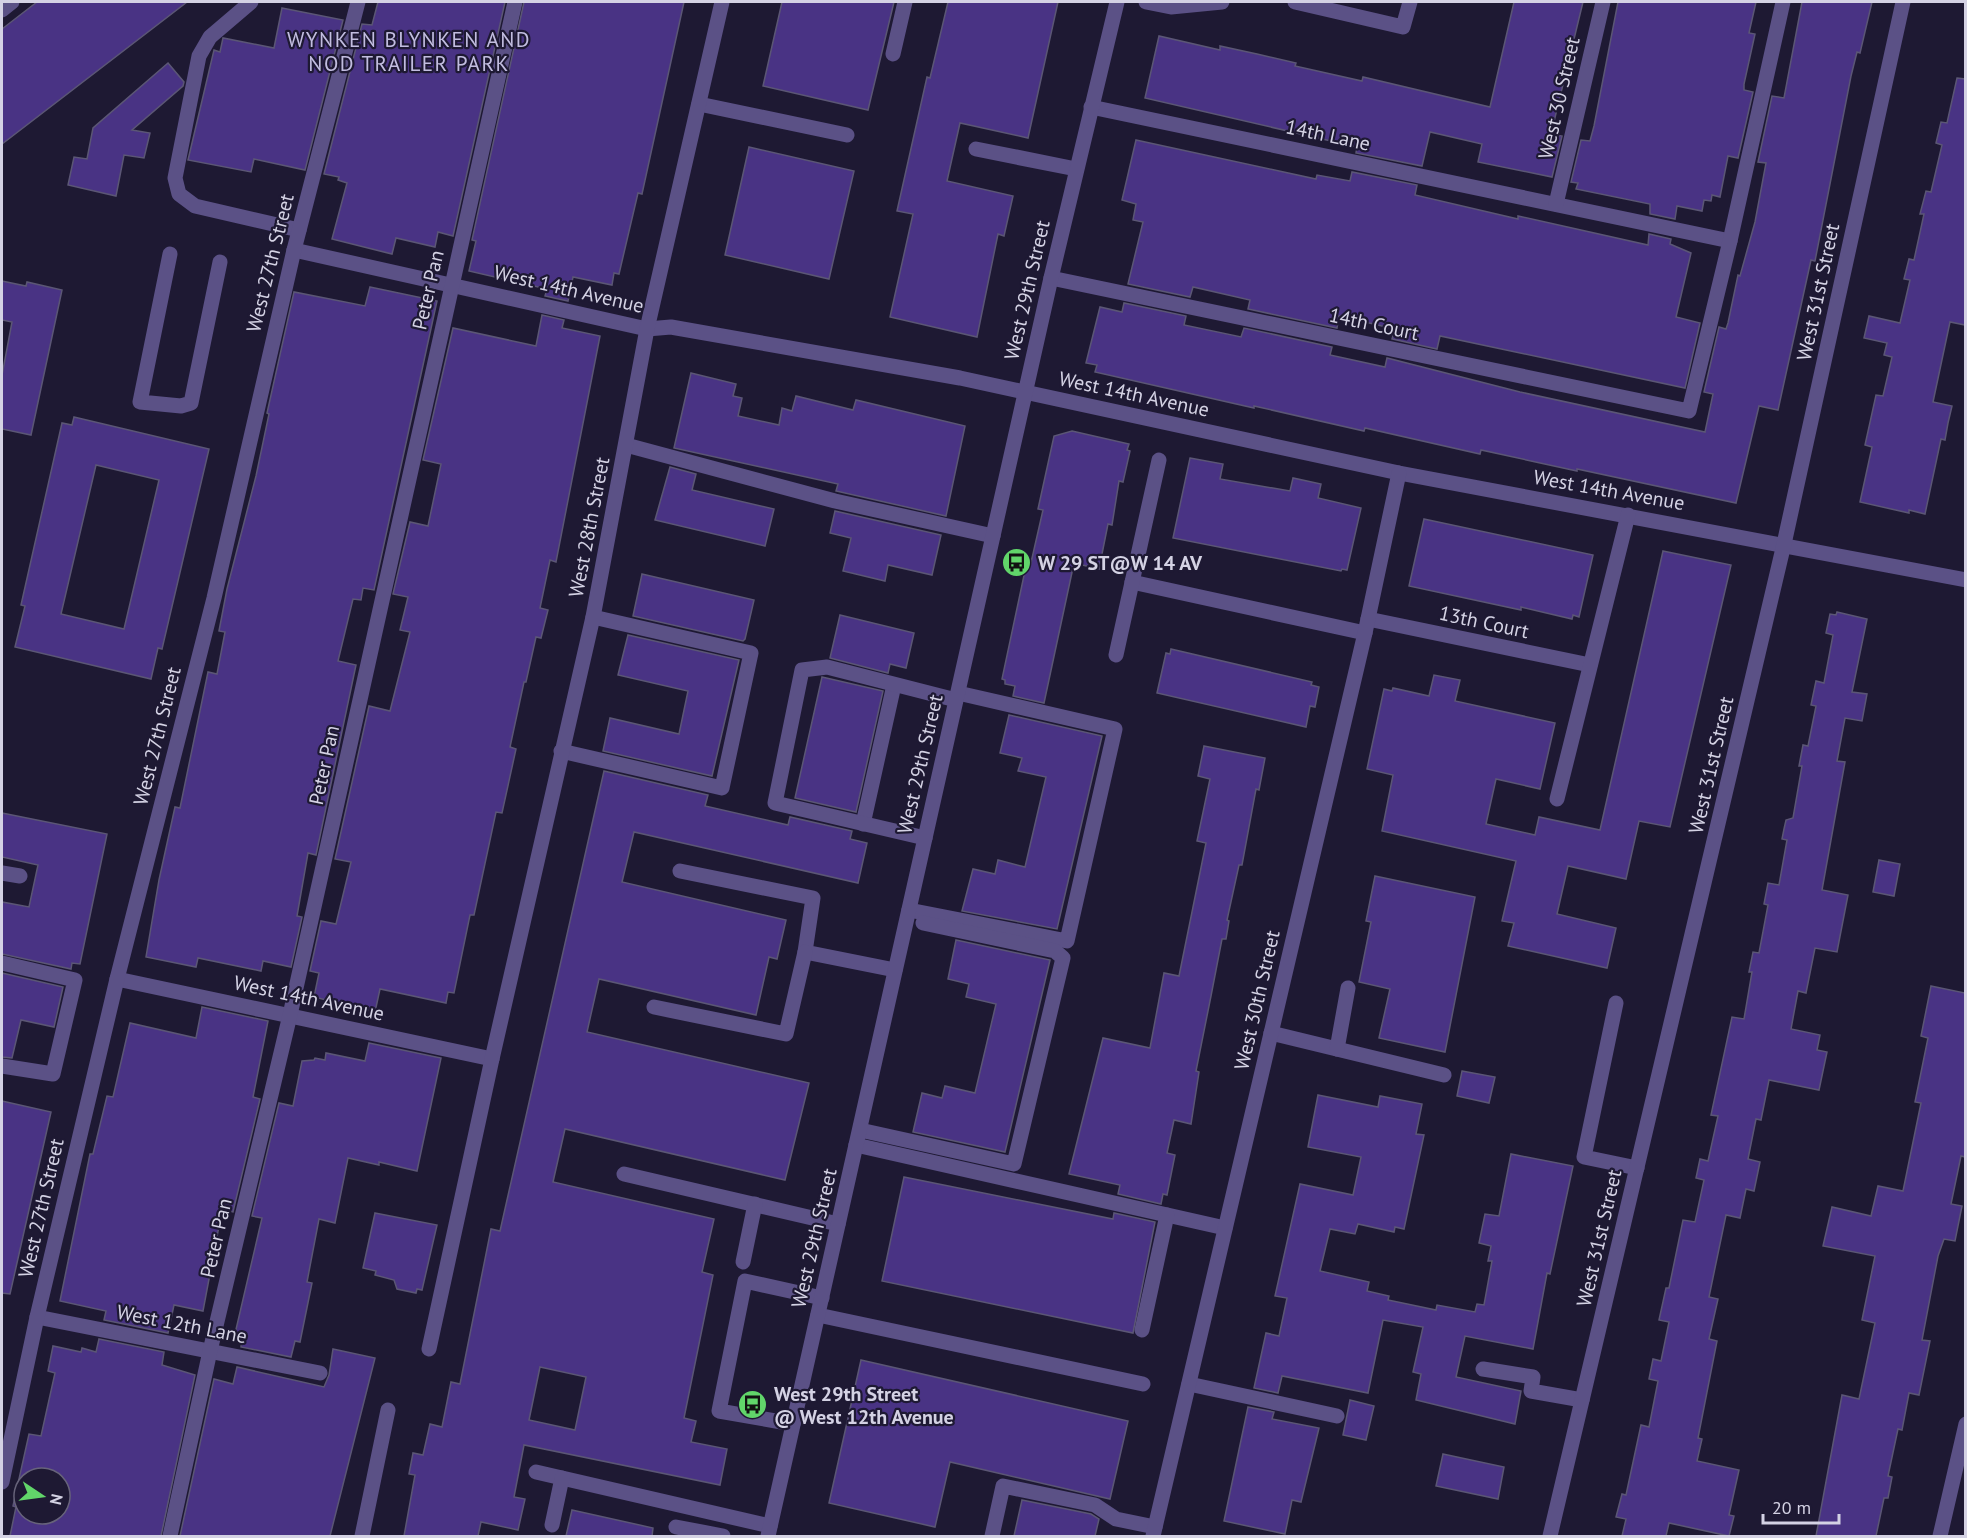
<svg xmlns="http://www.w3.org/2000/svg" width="1967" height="1538" font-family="'PT Sans',sans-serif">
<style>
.building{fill:#493384;stroke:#5b5675;stroke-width:1.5;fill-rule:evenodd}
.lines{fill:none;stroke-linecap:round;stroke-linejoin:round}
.minor{stroke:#5b5186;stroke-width:15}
.labels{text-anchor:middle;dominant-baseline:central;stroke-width:4.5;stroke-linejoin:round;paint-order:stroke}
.street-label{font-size:20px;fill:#d4d2e4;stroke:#1e1933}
.poi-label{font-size:20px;font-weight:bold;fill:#d4d2e4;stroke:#1e1933;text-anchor:start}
.neighbourhood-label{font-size:21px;letter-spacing:1.5px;fill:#c2bde0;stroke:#1e1933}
</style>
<rect width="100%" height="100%" fill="#1e1933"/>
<!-- building -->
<g class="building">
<path d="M37 2H187L2 144V29Z"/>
<path d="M378 2H505L453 236 438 232 435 247 396 238 392 254 332 239 347 183 338 180 339 177 324 174 362 24 372 25Z"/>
<path d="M524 2H684L642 194 638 193 619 274 614 273 612 285 573 277 568 301 545 296 547 289 469 271 476 241 472 240Z"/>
<path d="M782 2H894L868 110 763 86Z"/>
<path d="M948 2H1058L1028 138 960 123 947 181 1013 196 1004 236 998 234 977 337 890 317 913 214 897 211 927 77 930 78Z"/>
<path d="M1514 2H1583L1551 134 1562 136 1552 177 1478 162 1482 144 1430 132 1422 166 1356 153 1357 147 1145 98 1159 36 1220 50V46L1257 54 1296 63 1295 66 1362 81 1363 77 1490 107Z"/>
<path d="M1618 2H1756L1749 33 1755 34 1744 84V90L1753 92 1738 158 1728 156 1720 197 1712 195 1711 201 1704 200 1702 211 1677 206 1675 219 1650 214V204L1576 189 1578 183 1571 182 1581 140 1590 141 1594 126Z"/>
<path d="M1802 2H1872L1860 53 1857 52 1851 76 1815 261 1811 260 1778 410 1759 406 1736 503 1577 469V471L1481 450 1480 454 1365 428 1364 431 1254 406V408L1095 372 1097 365 1086 363 1100 307 1122 312 1124 303 1186 316 1184 325 1241 337 1244 328 1332 347 1330 355 1385 367 1387 358 1520 392 1705 432 1713 394 1704 392 1719 327 1726 329 1728 323 1738 275 1740 276 1755 222 1766 163 1758 162 1772 96 1784 98Z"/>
<path d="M282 8 343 20 305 170 254 159 251 172 188 160 214 50 220 52 223 38 274 48Z"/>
<path d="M168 63 184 82 183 86 132 130 150 133 144 158 124 155 116 196 68 185 74 157 87 159 93 128Z"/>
<path d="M1957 78 1965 79V325L1950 322 1933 402 1952 406 1948 423 1945 440 1941 439 1925 514 1909 510V513L1860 502 1872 447 1865 445 1876 395 1883 396 1892 357 1884 355 1887 343 1864 338 1869 316 1900 323 1910 280 1904 279 1909 259 1914 260 1924 214H1920L1926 191 1931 192 1942 145 1936 143 1941 122 1947 123Z"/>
<path d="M1136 140 1316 179 1317 175 1350 181 1352 172 1417 185 1415 195 1518 219V216L1648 245 1649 234 1671 239 1670 244 1691 253 1676 317 1700 323 1685 388 1440 336 1437 349 1392 339 1395 329 1339 316 1337 328 1248 309 1250 300 1193 287 1190 297 1128 284 1143 222 1133 220 1136 204 1122 200Z"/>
<path d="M749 147 854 171 829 279 725 255Z"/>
<path d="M2 281 26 286 27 282 62 290 31 435 2 429V375L12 322 2 320Z"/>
<path d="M370 287 437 301 374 590 363 588 361 600 353 599 338 661 356 665 316 855 308 853 297 916 302 917 291 967 263 961 261 971 198 958 196 967 146 957 159 880 175 807 180 808 208 672 217 674 225 632 219 631 227 589 256 476 269 414 267 413 294 292 365 306Z"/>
<path d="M542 315 564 320 562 328 600 336 556 562 550 560 540 608 548 610 541 638 536 637 526 682H524L510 747 516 749 502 813 496 812 474 915H470L454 993 448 992 446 1003 380 989 375 1012 314 997 319 973 310 971 321 921 336 924 351 862 335 859 369 706 390 711 410 632 400 630 408 597 393 594 410 522 428 526 441 464 423 460 453 328 536 346Z"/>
<path d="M691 373 736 384 733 396 742 398 738 416 779 425 782 408 792 411 796 396 853 410 856 400 965 426 946 516 836 491 838 484 674 448Z"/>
<path d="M74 417 209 449 162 649 158 648 151 679 15 647 25 606 21 605 62 423 72 425ZM96 465 159 480 124 629 61 614Z"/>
<path d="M1072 431 1129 444 1127 450 1130 451 1123 482 1119 481 1112 525 1108 524 1099 569 1074 563 1044 703 1013 696 1015 686 1005 684V680L1002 679 1026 566 1030 567 1043 510 1038 509 1054 436Z"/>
<path d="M1190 458 1223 464 1220 479 1290 491 1293 478 1321 484 1318 498 1361 508 1347 570 1342 569 1341 571 1173 538Z"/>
<path d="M670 467 696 474 692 490 774 509 765 546 655 520Z"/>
<path d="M835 511 941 535 932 575 888 565 885 581 843 571 851 538 830 533Z"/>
<path d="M1424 519 1593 555 1579 617 1573 615 1572 619 1521 607V610L1409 586Z"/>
<path d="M1663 551 1731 565 1670 827 1639 821 1626 879 1568 866 1557 914 1616 928 1607 968 1508 946 1514 923 1502 921 1516 861 1382 831 1393 775 1367 769 1384 689 1392 691 1393 688 1429 696 1434 675 1460 680 1455 701 1555 723 1540 789 1496 779 1486 824 1535 835 1539 817 1600 830Z"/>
<path d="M642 574 754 600 745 639 743 641 633 616Z"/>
<path d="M1837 612 1867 619 1852 692 1867 694 1862 721 1845 718 1837 761 1845 762 1822 890 1848 895 1837 952 1815 948 1806 993 1798 991 1791 1029 1820 1035 1817 1050 1827 1052 1819 1090 1769 1080 1761 1120 1756 1119 1748 1159 1760 1162 1754 1191 1746 1189 1740 1218 1726 1215 1709 1297 1718 1299 1709 1339 1717 1341 1698 1438 1702 1439 1697 1461 1739 1470 1729 1515 1734 1516 1729 1536 1669 1523 1666 1536H1622L1626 1519 1616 1517 1622 1494 1626 1495 1641 1425 1649 1427 1658 1381 1649 1379 1653 1359 1661 1361 1669 1322 1659 1320 1666 1288H1669L1683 1220 1695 1222 1704 1180 1696 1178 1700 1159 1708 1161 1718 1116 1711 1115 1732 1017 1744 1019 1752 972H1749L1753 952 1759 953 1768 905 1764 904 1768 883 1779 885 1787 840 1782 839 1784 829 1786 820 1793 818 1802 766H1799L1803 745 1808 746 1816 706 1811 705 1816 681 1824 683 1833 635 1826 633 1830 614 1836 615Z"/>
<path d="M840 615 914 633 906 668 890 664 888 673 830 658Z"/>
<path d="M628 635 739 660 712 776 603 751 610 718 679 734 688 691 618 675Z"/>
<path d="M1171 649 1312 682 1311 685 1319 687 1315 707 1310 706 1306 727 1157 693 1166 653 1170 654Z"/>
<path d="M822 677 883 691 856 812 795 798Z"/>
<path d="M1009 715 1102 736 1057 929 962 911 973 869 995 874 998 860 1025 867 1046 777 1018 771 1022 758 1000 753Z"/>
<path d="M1204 746 1265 758 1259 790 1256 789 1242 865H1239L1227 920 1229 921 1226 939H1222L1211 996 1196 1071 1199 1072 1191 1124 1174 1120 1167 1153 1175 1155 1167 1195 1163 1194 1161 1204 1118 1194 1120 1185 1069 1174 1103 1038 1150 1048 1164 973 1179 976 1206 843 1197 841 1210 779 1198 776Z"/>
<path d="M604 771 708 795 705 806 788 825 790 817 852 831 850 839 867 843 858 883 634 832 622 882 786 920 777 959 769 957 756 1015 599 979 587 1032 809 1083 785 1180 565 1129 553 1182 714 1219 702 1272 713 1275 684 1418 696 1421 691 1442 727 1449 720 1485 524 1445 514 1497 525 1499 518 1530 481 1522 478 1536H404L415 1475 409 1474 413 1453 423 1455 430 1424 442 1427 451 1382 460 1384 491 1229 500 1231ZM540 1367 586 1377 575 1430 529 1420Z"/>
<path d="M2 813 107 834 80 964 72 963 71 969 2 954V902L29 907 38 865 2 857Z"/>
<path d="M1879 860 1900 864 1894 896 1873 892Z"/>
<path d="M1375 876 1475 897 1445 1052 1379 1038 1390 989 1359 982 1371 922 1366 921Z"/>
<path d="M956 940 1050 960 1005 1152 913 1132 922 1093 942 1098 945 1086 975 1093 996 1004 966 997 969 984 948 979Z"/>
<path d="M2 973 63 987 54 1027 21 1020 12 1058 2 1057Z"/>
<path d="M1931 986 1965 993V1157L1961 1156 1951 1204 1962 1206 1955 1241 1944 1239 1938 1256 1922 1340 1930 1341 1919 1395 1909 1393 1902 1430 1898 1429 1888 1476 1892 1477 1888 1498H1884L1876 1536H1816L1842 1395 1859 1399 1875 1323 1862 1320 1875 1256 1823 1246 1832 1207 1871 1216 1878 1186 1903 1191 1921 1103 1915 1102 1928 1038 1921 1036Z"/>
<path d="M202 1007 268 1021 253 1097 260 1099 233 1212 222 1210 203 1311 174 1305 168 1333 104 1320 106 1311 60 1301 90 1154H93L107 1096 113 1097 130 1023 196 1038Z"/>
<path d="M369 1043 441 1058 417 1171 379 1162V1165L348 1158 335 1223 319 1219 307 1282 312 1283 300 1342 295 1341 291 1357 241 1347 242 1340 234 1338 262 1218 252 1216 279 1103 293 1106 302 1061 314 1060 315 1058 325 1060 326 1053 365 1061Z"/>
<path d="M1462 1071 1495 1077 1489 1103 1457 1096Z"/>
<path d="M1318 1095 1378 1107 1380 1096 1422 1104 1416 1134 1424 1135 1404 1229 1395 1227 1394 1232 1358 1224 1355 1234 1330 1229 1320 1271 1369 1282 1367 1291 1389 1296 1388 1300 1436 1310 1437 1305 1475 1312 1477 1304 1484 1305 1492 1261H1488L1491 1246 1479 1243 1485 1214 1499 1216 1511 1154 1573 1166 1550 1274 1547 1273 1533 1349 1465 1336 1456 1377 1521 1391 1515 1424 1416 1400 1421 1374 1413 1372 1423 1327 1383 1320 1368 1393 1282 1376 1278 1393 1254 1388 1266 1333 1279 1336 1287 1298 1275 1296 1300 1184 1353 1195 1361 1157 1308 1147Z"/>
<path d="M2 1101 51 1112 10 1294 2 1293Z"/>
<path d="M904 1177 1113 1219 1114 1213 1155 1222 1133 1333 882 1281Z"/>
<path d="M375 1213 437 1225 422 1290 417 1289 416 1293 397 1289 394 1280 375 1275 376 1271 363 1268Z"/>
<path d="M99 1339 164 1352 162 1365 195 1375 161 1536H10L16 1507 13 1506 29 1434 41 1436 55 1373 48 1371 53 1346 81 1352 82 1348 96 1352ZM24 1478H60V1514H24Z"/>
<path d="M333 1349 375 1358 330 1536H180L214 1379 233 1384 237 1367 324 1387 329 1375Z"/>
<path d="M861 1360 1128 1421 1110 1499 950 1462 935 1527 829 1503Z"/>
<path d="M1350 1400 1374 1406 1366 1440 1343 1435Z"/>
<path d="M1248 1407 1274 1412 1272 1419 1319 1428 1301 1502 1292 1500 1285 1534 1224 1521Z"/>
<path d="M1443 1454 1504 1467 1498 1499 1436 1486Z"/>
<path d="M1022 1500 1091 1514 1099 1519 1095 1536H1014Z"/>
<path d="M572 1510 653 1528 652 1536H566Z"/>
</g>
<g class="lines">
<!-- minor -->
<g class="minor">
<path d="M251 2 210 37 199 56 175 178 179 194 195 206 299 230"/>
<path d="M1146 2 1171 7 1222 2"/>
<path d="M1295 2 1403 27 1410 2"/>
<path d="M2 10 12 2"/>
<path d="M893 54 905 2"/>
<path d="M699 104 847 135"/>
<path d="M1091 107 1730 241"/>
<path d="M976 149 1076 169"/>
<path d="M1556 204 1603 2"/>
<path d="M294 250 647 329 671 327 960 378 1399 473 1966 580"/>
<path d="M170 254 140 402 181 406 191 403 220 262"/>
<path d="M1051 278 1689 411 1730 241 1783 2"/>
<path d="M626 445 835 501 993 536"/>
<path d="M1132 582 1365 633"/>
<path d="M1368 619 1590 665"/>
<path d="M1116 655 1159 460"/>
<path d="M561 751 722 788 751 653 593 617"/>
<path d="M1557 799 1628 515"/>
<path d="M863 824 894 685"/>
<path d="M925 838 775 803 802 670 827 667 956 700"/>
<path d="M680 871 813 898 805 952 895 970"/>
<path d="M2 873 20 876"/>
<path d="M909 910 1067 941 1115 729 958 693"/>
<path d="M2 963 75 980 53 1074 2 1066"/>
<path d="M117 979 492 1059"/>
<path d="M1616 1003 1584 1157 1637 1168"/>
<path d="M654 1007 786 1034 805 952"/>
<path d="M1271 1033 1444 1075"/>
<path d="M1337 1049 1348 988"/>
<path d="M860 1130 1014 1164 1063 958 1055 951 923 923"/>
<path d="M856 1145 1225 1228"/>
<path d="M624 1174 838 1224"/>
<path d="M743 1262 755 1204"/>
<path d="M818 1315 1143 1384"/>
<path d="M37 1317 320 1373"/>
<path d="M1142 1330 1167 1215"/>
<path d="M429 1349 492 1059 593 617 647 329 722 2"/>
<path d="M1483 1369 1533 1377 1531 1391 1582 1400"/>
<path d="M1189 1384 1337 1416"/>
<path d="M793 1424 719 1411 745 1281 822 1298"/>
<path d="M536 1472 770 1526"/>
<path d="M2 1482 37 1317 117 979 214 598 294 250 358 2"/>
<path d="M552 1525 562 1478"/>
<path d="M676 1527 723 1536"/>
<path d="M170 1536 210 1351 290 1015 515 2"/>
<path d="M362 1536 388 1410"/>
<path d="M768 1536 1051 278 1117 2"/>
<path d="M992 1536 1003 1486 1095 1505 1116 1519 1155 1527"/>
<path d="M1153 1536 1365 633 1399 473"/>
<path d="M1550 1536 1784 544 1903 2"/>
<path d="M1940 1536 1966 1424"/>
</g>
</g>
<!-- icons -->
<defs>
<symbol id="bus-disc" viewBox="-11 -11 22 22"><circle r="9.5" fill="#61d56a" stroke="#1e1933"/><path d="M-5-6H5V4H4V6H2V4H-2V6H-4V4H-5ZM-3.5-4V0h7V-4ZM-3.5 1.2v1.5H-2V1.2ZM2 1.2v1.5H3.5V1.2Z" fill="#111"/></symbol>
</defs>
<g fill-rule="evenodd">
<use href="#bus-disc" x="1000" y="546" width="33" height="33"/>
<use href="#bus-disc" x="736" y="1388" width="33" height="33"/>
</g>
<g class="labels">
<!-- street labels -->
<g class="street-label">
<text transform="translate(1559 98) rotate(-77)">West 30 Street</text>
<text transform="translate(1328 135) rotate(12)">14th Lane</text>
<text transform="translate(270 263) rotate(-76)">West 27th Street</text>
<text transform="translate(569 289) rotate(13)">West 14th Avenue</text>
<text transform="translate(428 290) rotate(-77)">Peter Pan</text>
<text transform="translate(1027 290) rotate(-77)">West 29th Street</text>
<text transform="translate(1818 292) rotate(-78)">West 31st Street</text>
<text transform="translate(1374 324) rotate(12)">14th Court</text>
<text transform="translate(1134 394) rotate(12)">West 14th Avenue</text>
<text transform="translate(1609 490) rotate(10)">West 14th Avenue</text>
<text transform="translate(589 527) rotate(-79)">West 28th Street</text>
<text transform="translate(1484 622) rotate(12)">13th Court</text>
<text transform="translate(157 736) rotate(-76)">West 27th Street</text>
<text transform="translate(920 764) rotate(-77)">West 29th Street</text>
<text transform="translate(324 765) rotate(-78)">Peter Pan</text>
<text transform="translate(1711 765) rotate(-77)">West 31st Street</text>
<text transform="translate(309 998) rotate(12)">West 14th Avenue</text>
<text transform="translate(1257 1000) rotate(-77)">West 30th Street</text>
<text transform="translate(41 1208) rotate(-77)">West 27th Street</text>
<text transform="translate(216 1238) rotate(-77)">Peter Pan</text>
<text transform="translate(814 1238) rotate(-77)">West 29th Street</text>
<text transform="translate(1599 1238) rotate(-77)">West 31st Street</text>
<text transform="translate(182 1324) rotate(11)">West 12th Lane</text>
</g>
<!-- poi labels -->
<g class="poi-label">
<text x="1038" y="563">W 29 ST@W 14 AV</text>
<text x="774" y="1394">West 29th Street<tspan x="774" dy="23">@ West 12th Avenue</tspan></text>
</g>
<!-- neighbourhood labels -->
<g class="neighbourhood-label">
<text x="409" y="39">WYNKEN BLYNKEN AND<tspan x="409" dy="24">NOD TRAILER PARK</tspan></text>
</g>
</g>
<!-- border -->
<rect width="1967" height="1538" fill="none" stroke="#d4d2e4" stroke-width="6"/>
<!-- north arrow -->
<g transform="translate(42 1496) rotate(103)"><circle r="28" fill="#1e1933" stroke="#67637a" stroke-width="1.5"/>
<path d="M0-4.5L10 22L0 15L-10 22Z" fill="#61d56a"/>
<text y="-9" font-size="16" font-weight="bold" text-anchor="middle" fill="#d4d2e4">N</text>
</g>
<!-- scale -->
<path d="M1763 1514v9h76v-9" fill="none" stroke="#d4d2e4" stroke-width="3"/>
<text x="1772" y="1514" font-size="18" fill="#d4d2e4" stroke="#1e1933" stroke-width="4.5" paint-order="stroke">20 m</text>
</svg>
